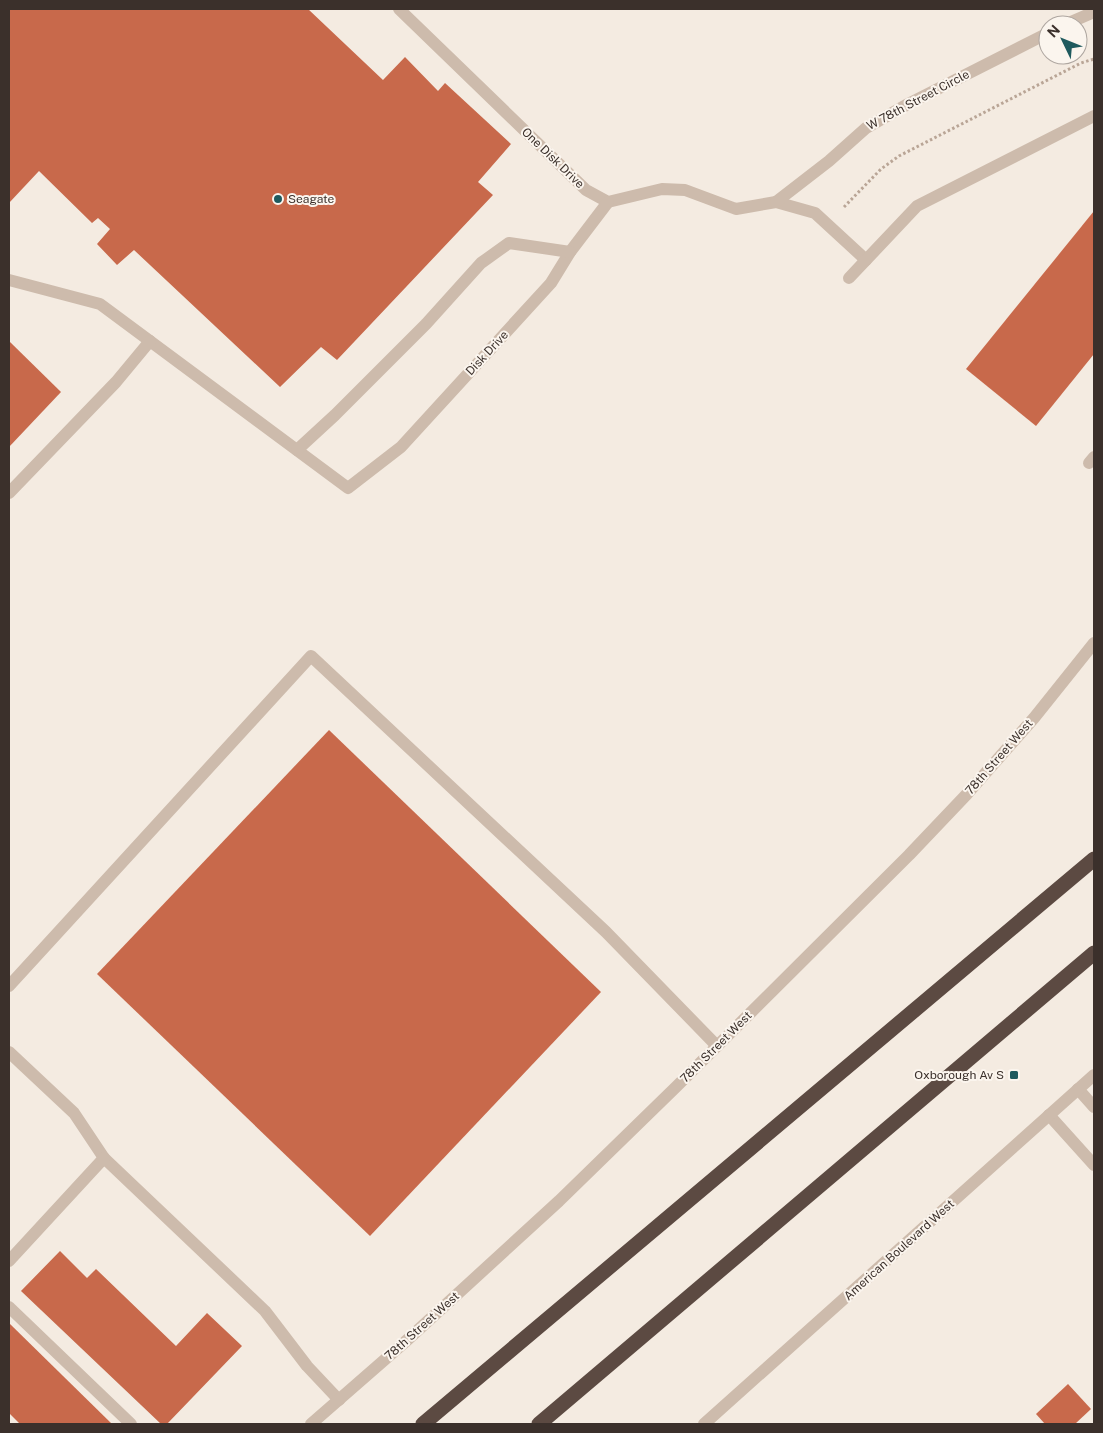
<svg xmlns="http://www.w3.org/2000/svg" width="1103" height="1433" font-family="'Public Sans',sans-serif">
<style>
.building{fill:#c8694b}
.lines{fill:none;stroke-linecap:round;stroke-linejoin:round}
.path{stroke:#b9a596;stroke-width:3;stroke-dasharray:2.5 2.5;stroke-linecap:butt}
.minor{stroke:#cdbbac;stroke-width:12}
.highway{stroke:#5c4a42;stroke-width:15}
.poi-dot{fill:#1f5a5e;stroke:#fbf5ee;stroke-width:2}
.labels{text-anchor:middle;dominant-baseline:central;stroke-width:4;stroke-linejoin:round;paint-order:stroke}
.street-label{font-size:12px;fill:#3b302b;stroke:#fbf5ee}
.poi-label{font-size:12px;fill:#3b302b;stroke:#fbf5ee;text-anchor:start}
</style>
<rect width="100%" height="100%" fill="#f4ebe1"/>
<!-- building -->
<g class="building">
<path d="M9 9H308L383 80 405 57 438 91 445 83 511 144 478 182 493 195 337 360 321 347 280 387 134 250 117 265 97 244 110 229 98 218 92 223 39 171 9 203Z"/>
<path d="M1094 211V354L1036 426 966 369Z"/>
<path d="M9 341 61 392 9 447Z"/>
<path d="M329 730 601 992 370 1236 97 974Z"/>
<path d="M60 1251 87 1278 96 1269 176 1346 207 1313 242 1346 167 1424H161L21 1291Z"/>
<path d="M9 1323 112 1424H20L9 1413Z"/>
<path d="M1068 1384 1091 1409 1075 1424H1045L1036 1414Z"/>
</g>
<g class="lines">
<!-- path -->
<path class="path" d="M844 207 881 169 899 156 1081 63 1094 59"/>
<!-- minor -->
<g class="minor">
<path d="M399 9 586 190 608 202 662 189 685 190 736 209 776 202 815 213 866 260"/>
<path d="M1064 25 1094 12"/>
<path d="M776 202 829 161 866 128 908 104 1048 33"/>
<path d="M849 278 917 206 1094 116"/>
<path d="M9 280 100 304 348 488 401 447 551 283 570 252 608 202"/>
<path d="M297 450 335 415 426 324 481 263 509 243 570 252"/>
<path d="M1089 463 1094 457"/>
<path d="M9 493 116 382 150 341"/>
<path d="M9 986 311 656 606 932 717 1046"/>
<path d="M9 1052 74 1113 104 1158 265 1311 307 1366 339 1400"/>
<path d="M1078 1089 1094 1107"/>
<path d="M1049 1115 1094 1165"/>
<path d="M9 1261 104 1158"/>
<path d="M9 1307 131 1424"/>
<path d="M311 1424 405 1342 559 1201 677 1086 909 855 967 794 1034 718 1094 643"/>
<path d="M704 1424 1094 1075"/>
</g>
<!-- highway -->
<g class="highway">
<path d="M423 1424 1094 859"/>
<path d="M539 1424 1094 953"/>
</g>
</g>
<!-- markers -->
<g class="poi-dot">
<circle cx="278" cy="199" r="5"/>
<rect x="1009" y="1070" width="10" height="10" rx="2.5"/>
</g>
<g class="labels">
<!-- street labels -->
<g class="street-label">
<text transform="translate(918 100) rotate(-28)">W 78th Street Circle</text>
<text transform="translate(553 158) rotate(44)">One Disk Drive</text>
<text transform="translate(487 353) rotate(-47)">Disk Drive</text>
<text transform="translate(999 757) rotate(-49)">78th Street West</text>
<text transform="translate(716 1047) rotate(-45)">78th Street West</text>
<text transform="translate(899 1250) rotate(-42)">American Boulevard West</text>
<text transform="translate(422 1326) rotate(-42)">78th Street West</text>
</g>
<!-- poi labels -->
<g class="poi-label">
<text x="288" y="199">Seagate</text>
<text x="1004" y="1075" text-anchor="end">Oxborough Av S</text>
</g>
</g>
<!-- border -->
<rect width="1103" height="1433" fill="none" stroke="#3b302b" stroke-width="20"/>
<!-- north arrow -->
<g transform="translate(1063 40) rotate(313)"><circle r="24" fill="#fbf5ee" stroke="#aea6a0"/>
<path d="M0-4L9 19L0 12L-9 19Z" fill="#1f5a5e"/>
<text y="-8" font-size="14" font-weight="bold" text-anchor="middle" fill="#3b302b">N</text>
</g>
</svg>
